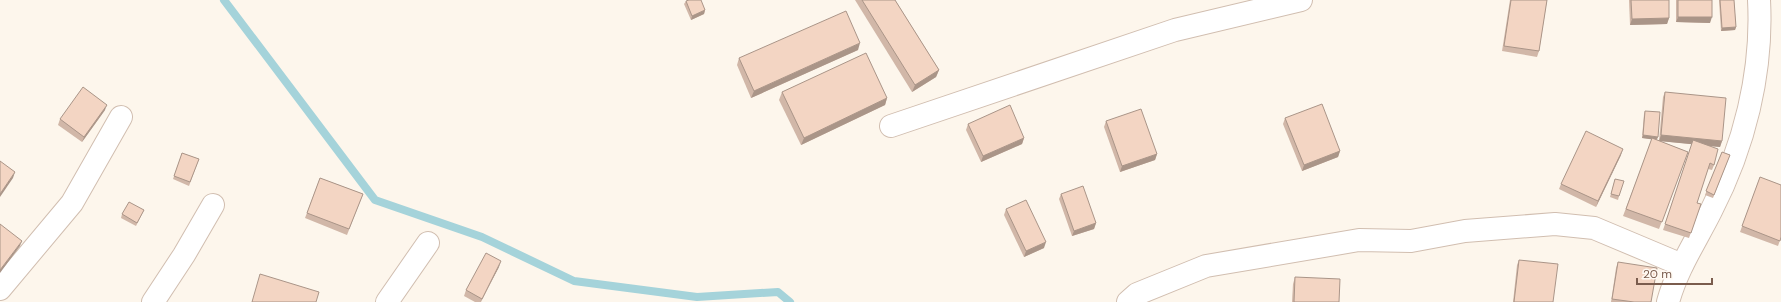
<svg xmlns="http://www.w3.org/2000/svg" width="1781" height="302" font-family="'DM Sans',sans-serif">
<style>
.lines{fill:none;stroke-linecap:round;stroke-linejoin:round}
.stream{stroke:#a5d3da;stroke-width:8}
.minor-casing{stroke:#d1beb0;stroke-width:24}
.minor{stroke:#fff;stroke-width:22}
.wall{fill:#d1b7a8}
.shaded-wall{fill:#aa9588}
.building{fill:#f3d5c3;stroke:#aa9588}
</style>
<rect width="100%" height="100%" fill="#fdf6ec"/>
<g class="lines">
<!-- stream -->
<path class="stream" d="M224 0 375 200 482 237 574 281 697 297 778 292 790 302"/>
<defs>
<g id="minor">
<path d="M891 126 1175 30 1301 0"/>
<path d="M0 289 72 203 121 117"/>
<path d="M153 302 184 255 213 205"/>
<path d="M387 302 428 243"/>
<path d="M1128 302 1137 294 1206 266 1359 240 1411 241 1465 231 1555 224 1594 228 1682 265"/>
<path d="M1668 302C1677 269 1696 241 1711 211 1744 147 1763 73 1759 0"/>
</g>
</defs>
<!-- minor casing -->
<use href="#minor" class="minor-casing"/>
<!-- minor -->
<use href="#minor" class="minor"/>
</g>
<!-- wall -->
<g class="wall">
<path d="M855 0H895L939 70 936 77 912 92Z"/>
<path d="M1510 0H1547L1539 51 1537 57 1502 51Z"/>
<path d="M1629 0H1669V18L1667 24 1630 25Z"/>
<path d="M1676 0H1712L1710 23 1676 22Z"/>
<path d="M1719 0H1734L1736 27 1735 30 1721 31Z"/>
<path d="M686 1 705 10 704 14 691 20 684 4Z"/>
<path d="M858 50 751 98 737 65 739 58Z"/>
<path d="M782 92 887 98 885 105 801 145 779 100Z"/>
<path d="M1665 92 1722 141 1720 147 1710 146 1714 165 1712 170 1708 169 1697 203 1701 204 1689 238 1663 230 1692 144 1660 141 1688 152 1659 229 1623 216 1652 139 1642 138 1644 114 1645 111 1658 137 1657 140 1659 141 1663 97Z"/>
<path d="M105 110 82 142 58 125 60 119Z"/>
<path d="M1285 118 1340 151 1338 157 1302 171 1283 124Z"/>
<path d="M1106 121 1157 154 1155 160 1120 172 1104 127Z"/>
<path d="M968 124 1024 138 1022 144 981 162 966 130Z"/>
<path d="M1722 152 1730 155 1713 198 1705 195Z"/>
<path d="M182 153 199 159 189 186 173 179Z"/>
<path d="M1621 155 1596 207 1559 189 1561 184Z"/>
<path d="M1760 177 1781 237 1778 246 1740 232Z"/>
<path d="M320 178 363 194 347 235 305 218Z"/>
<path d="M1615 179 1619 196 1618 200 1610 197Z"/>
<path d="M1061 194 1096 223 1094 229 1072 236 1059 199Z"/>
<path d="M1006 209 1044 248 1024 257 1004 215Z"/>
<path d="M144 210 136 226 121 218 122 214Z"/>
<path d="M1519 260 1553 302H1513L1517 265Z"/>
<path d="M1618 262 1651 302H1611L1616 268Z"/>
<path d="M499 267 481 302H475L464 296 466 290Z"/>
<path d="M1295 277 1339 302H1292L1293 284Z"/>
</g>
<!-- shaded-wall -->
<g class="shaded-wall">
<path d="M705 10 704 14 691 20 692 16Z"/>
<path d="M1678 17H1712L1710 23 1676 22Z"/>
<path d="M1669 18 1667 24 1630 25 1632 19Z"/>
<path d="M1736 27 1735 30 1721 31 1722 28Z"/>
<path d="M860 43 858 50 751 98 754 91Z"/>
<path d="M939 70 936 77 912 92 915 85Z"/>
<path d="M887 98 885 105 801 145 804 138Z"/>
<path d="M107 105 105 110 82 142 84 137Z"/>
<path d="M1643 135 1658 137 1656 140 1642 138Z"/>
<path d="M1661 135 1722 141 1720 147 1659 141Z"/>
<path d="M1024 138 1022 144 981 162 983 156Z"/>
<path d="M1623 149 1621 155 1596 207 1598 201Z"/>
<path d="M1340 151 1338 157 1302 171 1304 165Z"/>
<path d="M1157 154 1155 160 1120 172 1122 166Z"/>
<path d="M15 172 13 178 0 197V194Z"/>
<path d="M1096 223 1094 229 1072 236 1074 231Z"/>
<path d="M22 241 20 246 0 273V270Z"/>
<path d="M1046 242 1044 248 1024 257 1026 251Z"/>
<path d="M501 261 499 267 480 302 482 299Z"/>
</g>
<!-- building -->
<g class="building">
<path d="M689 0H701L705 10 692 16 686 1Z"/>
<path d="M862 0H895L939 70 915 85Z"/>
<path d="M1511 0H1547L1539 51 1504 46Z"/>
<path d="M1631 0H1669V18L1632 19Z"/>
<rect x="1678" y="0" width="34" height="17"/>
<path d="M1720 0H1734L1736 27 1722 28Z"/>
<path d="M846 11 860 43 754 91 739 58Z"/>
<path d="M866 53 887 98 804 138 782 92Z"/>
<path d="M83 87 107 105 84 137 60 119Z"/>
<path d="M1665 92 1726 98 1722 141 1661 135Z"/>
<path d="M1322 104 1340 151 1304 165 1285 118Z"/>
<path d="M1010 105 1024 138 983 156 968 124Z"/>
<path d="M1141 109 1157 154 1122 166 1106 121Z"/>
<path d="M1645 111 1660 112 1658 137 1643 135Z"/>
<path d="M1586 131 1623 149 1598 201 1561 184Z"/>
<path d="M1652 138 1688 152 1662 222 1626 209Z"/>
<path d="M1693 140 1718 149 1714 165 1710 163 1697 203 1701 204 1691 233 1665 224Z"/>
<path d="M1722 152 1730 155 1714 195 1706 191Z"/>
<path d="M182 153 199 159 190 182 174 176Z"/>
<path d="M0 161 15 172 0 194Z"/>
<path d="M1760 177 1781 185V237L1780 241 1742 226Z"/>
<path d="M320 178 363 194 349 229 307 213Z"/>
<path d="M1615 179 1624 181 1619 196 1611 194Z"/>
<path d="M1083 186 1096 223 1074 231 1061 194Z"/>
<path d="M1026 200 1046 242 1026 251 1006 209Z"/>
<path d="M129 202 144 210 137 223 122 214Z"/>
<path d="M0 224 22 241 0 270Z"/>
<path d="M486 253 501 261 482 299 466 290Z"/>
<path d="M1519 260 1558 264 1553 302H1514Z"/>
<path d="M1618 262 1657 268 1651 302H1634L1612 299Z"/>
<path d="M260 274 319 292 316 302H252Z"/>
<path d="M1295 277 1340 279 1339 302H1294Z"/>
</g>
<!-- scale -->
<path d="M1637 278v6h75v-6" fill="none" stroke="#7a5c4d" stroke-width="2"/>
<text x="1643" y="278" font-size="12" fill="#7a5c4d" stroke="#fffaf3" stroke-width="3" paint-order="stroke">20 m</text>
</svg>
